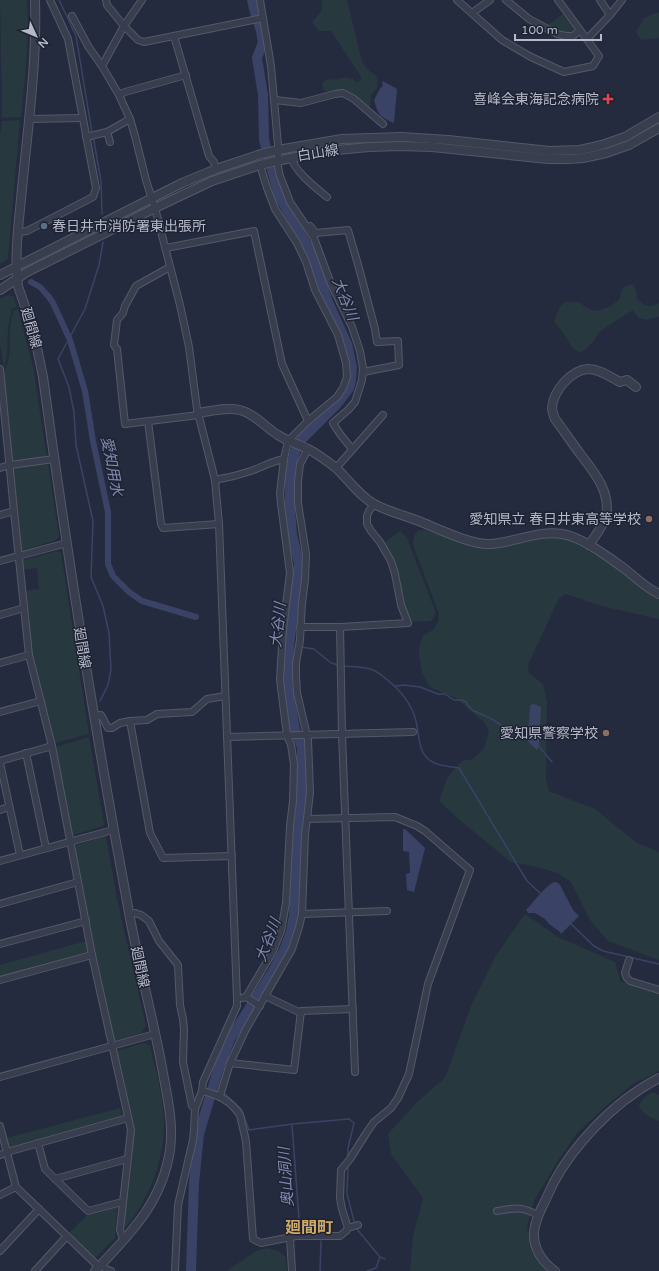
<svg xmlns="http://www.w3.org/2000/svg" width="659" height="1271" font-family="'Varela Round','Noto Sans JP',sans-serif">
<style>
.green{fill:#27383f}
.water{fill:#3a4365}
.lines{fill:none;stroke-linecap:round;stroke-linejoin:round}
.stream{stroke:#3a4365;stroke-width:1.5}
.canal{stroke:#3a4365;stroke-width:6}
.river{stroke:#3a4365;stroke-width:10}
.minor-casing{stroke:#545969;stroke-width:8}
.tertiary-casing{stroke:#545969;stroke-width:10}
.minor{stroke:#393e4e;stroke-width:6}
.tertiary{stroke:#393e4e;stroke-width:8}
.health-dot{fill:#e0444e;stroke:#1e2333;stroke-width:1.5}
.service-dot{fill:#5c6f8a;stroke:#1e2333;stroke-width:1.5}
.education-dot{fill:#8d6e63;stroke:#1e2333;stroke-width:1.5}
.labels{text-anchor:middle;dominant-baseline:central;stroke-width:3;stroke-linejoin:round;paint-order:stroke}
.poi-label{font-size:14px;fill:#b5b9c9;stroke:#1e2333;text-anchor:end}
.street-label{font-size:14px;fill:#b5b9c9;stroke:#1e2333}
.water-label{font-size:15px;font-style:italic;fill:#7e8ab0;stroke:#1e2333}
.quarter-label{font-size:16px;font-weight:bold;fill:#d2aa68;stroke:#1e2333}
</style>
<rect width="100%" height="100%" fill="#252b3e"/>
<!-- green -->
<g class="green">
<path d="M0 0H27C30 39 25 78 21 117L2 118Z"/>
<path d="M322 0H347L362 62 368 70 376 76 378 81 377 88 371 95 370 107 367 108 341 91 330 92 326 91 323 88 322 83 327 79C342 82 344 72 357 82L361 80 360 75 331 31H319L312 22 322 10Z"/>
<path d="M655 13H659V38L641 40 636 32 644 18Z"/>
<path d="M563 14 574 29 569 34 560 32 548 25Z"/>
<path d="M20 120 8 259 0 264V135L2 121Z"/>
<path d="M633 284 636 290 637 299C644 305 651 310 659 302V317H657L647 320 639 318 633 310 600 331 593 342 581 353 573 349 566 337 554 321 560 307 565 302H578L591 310 598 311 611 306 620 299C621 289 623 286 633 284Z"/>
<path d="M8 295 14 297 17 307 12 309 8 328 7 356 4 368 0 344V299Z"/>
<path d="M18 309 33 367 47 458 14 462 12 460 3 373C12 358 9 346 10 330 10 324 12 317 13 311Z"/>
<path d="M48 464 59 536 56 540 20 551 12 470 14 467Z"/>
<path d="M419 530H425L479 548 495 547 540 538H566L617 568 653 597 659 598V619L601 606 566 594 559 598 528 665 529 673 543 684 547 702 546 779 549 791 595 809 637 843 659 852V960L608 941 590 920 571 882 558 873 537 867 511 862 463 823 439 801 447 778 462 761 473 759 484 748 489 732 485 723 474 714 456 698 430 687 422 673 419 656V648L423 636 434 629 438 622 439 614 413 545 414 536Z"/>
<path d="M400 531 407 538 436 613 431 621 411 622 402 604 382 544Z"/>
<path d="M57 551 61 553 89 734 55 743 31 654 24 591 39 589 37 568 22 570 21 561Z"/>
<path d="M89 737 104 824 103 826 74 835 72 833 56 747Z"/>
<path d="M106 836 117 899 146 1026 141 1033 116 1041 114 1039 96 956 75 847 77 845Z"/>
<path d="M525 914 558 937 615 962 620 981 659 994V1071L633 1084 606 1106 578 1132 559 1159 534 1201 527 1227 532 1251 546 1271H410L413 1236 423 1198 391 1154 388 1134 417 1102 445 1078 471 1006 495 957Z"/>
<path d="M86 941 88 951 86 953 0 976V965Z"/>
<path d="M143 1043 150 1045C155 1069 163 1094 164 1120 165 1159 150 1197 126 1227L124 1226 134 1130 117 1051Z"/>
<path d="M653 1092 659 1095V1121C650 1117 642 1115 639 1105 643 1099 646 1095 653 1092Z"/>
<path d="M120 1108 122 1116 9 1149 7 1138Z"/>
<path d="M117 1207 115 1238 95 1258 69 1233 86 1216Z"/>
<path d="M267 1248 278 1251 285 1256 287 1271H227L256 1251Z"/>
</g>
<!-- water -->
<g class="water">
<path d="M383 81 397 89 394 123C379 117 378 114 374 100L381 87H382L383 85 382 84Z"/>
<path d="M534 704 541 707 539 746 537 750 528 742 529 734 527 730H518V728L527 727 529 724 530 705Z"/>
<path d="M403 829H405L425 848 414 892 407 890 406 874 410 873 409 852 403 851Z"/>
<path d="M554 882 558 883 560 885 573 910 579 916 561 934 560 932 549 924 545 919 535 913H528L526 910C536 900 541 890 554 882Z"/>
</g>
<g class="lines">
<!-- stream -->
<g class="stream">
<path d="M59 0 76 36 92 133"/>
<path d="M93 136 101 181 102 214"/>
<path d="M301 647 314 649 331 663 339 665"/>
<path d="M342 666C352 667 363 666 373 670 380 673 385 678 390 682 404 694 414 707 417 726 419 736 419 750 427 758 435 766 448 766 459 768L527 881 541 894"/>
<path d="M396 686 404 685 420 687 438 694H445L454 700H462L466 702 469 707 474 711 490 718 507 729H519"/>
<path d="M100 701 108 685 111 670 109 633 103 606 91 577 93 521 76 445 74 412 69 387 58 359 85 309 99 265 103 242"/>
<path d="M538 745 552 762"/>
<path d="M571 924 594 946 603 951 659 964"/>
<path d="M213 1084 217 1088"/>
<path d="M224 1093 241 1109 249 1130 292 1124 349 1119 354 1123 348 1148V1158"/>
<path d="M292 1125 300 1232 321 1231"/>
<path d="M348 1166 347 1194 355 1225"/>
<path d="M356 1228 380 1257 385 1259"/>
<path d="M320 1271 321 1241"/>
<path d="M367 1271 376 1268 380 1257"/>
</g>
<!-- canal -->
<path class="canal" d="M31 282 40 287 49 297 53 303 70 340 85 391 93 441 108 512V564L113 576 129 592 142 601 196 617"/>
<!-- river -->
<path class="river" d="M191 1271 194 1183 199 1134 218 1070 230 1039 273 971 285 948 291 932 294 915 297 841 302 797V747L295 730 287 683 289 646 299 563 292 535 290 511V471L295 452 302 439 337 404 349 388 351 380 352 367 347 344 328 302 312 254 279 196 264 140 263 95 257 58 263 42 261 31 254 9 252 0"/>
<defs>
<g id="minor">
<path d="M106 0 107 5 124 26 138 40 144 42 263 18"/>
<path d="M142 0 124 26 102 66 119 95 130 119 135 136 146 180 156 212 180 305 189 347 197 409 215 480 219 524 237 999V1006L203 1082 202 1091 195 1109 194 1130 193 1140 178 1205 175 1271"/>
<path d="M260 0 271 66 278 145V167L280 176 290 202 314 238 331 284 352 327 360 351 363 368 362 380 355 402 348 410 333 423 340 434 352 449"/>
<path d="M457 0 502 40 531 57 564 72 593 66 599 56 558 0"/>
<path d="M506 0 529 19 557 34 566 36H573L580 30"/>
<path d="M600 0 610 15"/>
<path d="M472 13 490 0"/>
<path d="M72 16 88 46 102 66"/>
<path d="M174 36 209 156 214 162 216 169"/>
<path d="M587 39 610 15 622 0"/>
<path d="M119 95 125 92 186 75"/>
<path d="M275 100 301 103 335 94 343 93 354 99 383 124"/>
<path d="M29 119 82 118"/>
<path d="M107 132 110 142"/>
<path d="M86 137 107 132 130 119"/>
<path d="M291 157C294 171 316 188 327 197"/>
<path d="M310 226 316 233 348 230 359 268 375 329 377 342 398 341 399 365 363 372"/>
<path d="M18 232 27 231 93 197 96 188 68 39 50 0"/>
<path d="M166 248 254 231 282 364 308 421"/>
<path d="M170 267 136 286 125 306 123 313 117 320 114 345 117 349 125 424 199 415"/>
<path d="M0 369 14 511 29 655 52 746 92 955 131 1130 120 1230 122 1236 125 1239"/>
<path d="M148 421 161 524 163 528 219 524"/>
<path d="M0 468 10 465 54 459"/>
<path d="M336 468 383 415"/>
<path d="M215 480C227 478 239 475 251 471 262 467 272 461 284 459"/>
<path d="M0 515 14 511"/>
<path d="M0 561 67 543"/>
<path d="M0 615 24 608"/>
<path d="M300 627H340L408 623 401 605 395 574 391 561 380 542 371 531 367 524V516L369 511 374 504"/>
<path d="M340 627 342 734 355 1072"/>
<path d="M0 663 29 655"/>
<path d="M0 712 41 701"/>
<path d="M94 716 101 715 108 728H112L120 723 130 721 147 720 157 714 192 712 207 699 225 696"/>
<path d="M130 721 150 833 163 858 232 856"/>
<path d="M227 737 413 732"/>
<path d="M26 753 46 848"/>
<path d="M0 761 52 746"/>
<path d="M0 763 20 855"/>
<path d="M0 810 9 807"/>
<path d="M307 819 395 817 417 826 425 831 470 870 428 984 409 1074 398 1098 391 1108 374 1122 367 1132 350 1159 341 1170 340 1198 342 1209 348 1228"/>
<path d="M0 861 113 830"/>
<path d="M0 904 78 882"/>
<path d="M129 914 135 913 141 915 149 921 159 941 178 965 180 1005 183 1019 184 1029 183 1062 192 1106 195 1109"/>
<path d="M302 914 387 911"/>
<path d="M0 944 86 921"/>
<path d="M629 960 625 973 627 978 630 981 659 990"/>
<path d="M0 980 92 955"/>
<path d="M265 996 301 1013"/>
<path d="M246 997 272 953 281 931 286 903 290 826 293 801 294 764 291 745 287 735 280 680 283 629 290 573 281 504 280 493 284 459 288 441 308 421 337 397 343 388 347 377 346 363 338 335 315 290 306 262 297 243 275 209 267 188 260 165"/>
<path d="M242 998 246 997 260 1006"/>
<path d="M230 1063 294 1070 301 1011 353 1009"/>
<path d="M0 1077 155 1034"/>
<path d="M202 1091C217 1094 231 1101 240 1115L246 1141 253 1239 261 1243 296 1236H340L346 1231 348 1228 358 1225"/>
<path d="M220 1096 230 1063 245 1031 292 949 299 927 302 914 305 834 307 819 310 792 308 740 297 693 296 676V663L300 640 302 603 305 580 306 554 298 503V481L300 464 308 449"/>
<path d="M0 1126 16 1187 99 1267"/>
<path d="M38 1143 45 1169 88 1211 122 1202"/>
<path d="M0 1155 7 1152 128 1118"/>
<path d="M55 1179 127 1159"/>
<path d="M0 1195 16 1187"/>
<path d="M497 1211C516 1208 520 1206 538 1215"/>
<path d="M290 1238 292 1271"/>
<path d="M0 1251 39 1209"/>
<path d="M101 1265 106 1269 111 1271"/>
<path d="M35 1271 67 1236"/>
</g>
<g id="tertiary">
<path d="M35 0C37 63 28 126 22 189 19 221 14 254 18 286L34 333 43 377C67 554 95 731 128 907 137 959 151 1010 161 1062 166 1092 174 1120 170 1150 162 1203 130 1234 95 1271"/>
<path d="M0 275 182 183 216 169 261 154 278 150 342 139 401 137 448 140 549 151 580 150 602 145 625 137 659 117"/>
<path d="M0 290 27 272 155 208 212 181 260 165 276 161 327 151 369 147 400 146 432 147 548 159H568L583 158 606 153 629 145 659 128"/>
<path d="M198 413C211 411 227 407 240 410 255 414 265 427 278 435 287 441 298 444 308 449 318 454 327 461 336 468 349 480 360 497 376 505 388 511 402 515 416 520 435 527 470 545 490 544 514 543 537 530 562 534 582 537 608 557 625 569 636 578 646 588 659 594"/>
<path d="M589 545C595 536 603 527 606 516 611 492 594 472 581 455 572 443 564 431 555 419 554 416 552 411 552 408 553 391 571 370 588 369 600 369 610 377 620 382L627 380 636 387"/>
<path d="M555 1271C542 1262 533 1248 534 1232 535 1221 540 1211 545 1201 548 1195 551 1188 554 1182 564 1163 579 1144 594 1128 612 1109 636 1090 659 1078"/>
</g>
</defs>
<!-- minor casing -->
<use href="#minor" class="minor-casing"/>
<!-- tertiary casing -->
<use href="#tertiary" class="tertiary-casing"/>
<!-- minor -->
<use href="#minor" class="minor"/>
<!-- tertiary -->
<use href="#tertiary" class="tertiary"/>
</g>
<!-- markers -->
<path class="health-dot" d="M606 93h4v4h4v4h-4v4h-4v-4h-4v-4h4z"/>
<circle class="service-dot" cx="44" cy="226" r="4"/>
<g class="education-dot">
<circle cx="649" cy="519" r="4"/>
<circle cx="606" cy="733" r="4"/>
</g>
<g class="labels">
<!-- poi labels -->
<g class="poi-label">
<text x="599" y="99">喜峰会東海記念病院</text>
<text x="52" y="226" text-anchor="start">春日井市消防署東出張所</text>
<text x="641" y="519">愛知県立 春日井東高等学校</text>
<text x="598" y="733">愛知県警察学校</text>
</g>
<!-- street labels -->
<g class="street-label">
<text transform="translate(318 153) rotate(-9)">白山線</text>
<text transform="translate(31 328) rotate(74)">廻間線</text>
<text transform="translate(82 648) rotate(81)">廻間線</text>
<text transform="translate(140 967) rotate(78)">廻間線</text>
</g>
<!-- water labels -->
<g class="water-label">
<text transform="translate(345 299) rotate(68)">大谷川</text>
<text transform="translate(112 466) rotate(79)">愛知用水</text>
<text transform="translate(278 625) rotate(-84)">大谷川</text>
<text transform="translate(268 940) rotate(-69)">大谷川</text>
<text transform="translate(286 1177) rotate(-94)">奥山洞川</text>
</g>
<!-- quarter labels -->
<g class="quarter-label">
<text x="309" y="1228">廻間町</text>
</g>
</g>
<!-- north arrow -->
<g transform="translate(36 36) rotate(134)" stroke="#1e2333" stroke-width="3" paint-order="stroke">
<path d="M0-3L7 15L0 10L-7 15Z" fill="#b5b9c9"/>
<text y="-6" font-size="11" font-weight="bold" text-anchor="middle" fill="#b5b9c9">N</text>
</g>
<!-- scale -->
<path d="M515 34v6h86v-6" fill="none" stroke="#b5b9c9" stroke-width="2"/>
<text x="521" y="34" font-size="12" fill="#b5b9c9" stroke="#1e2333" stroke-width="3" paint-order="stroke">100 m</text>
</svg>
